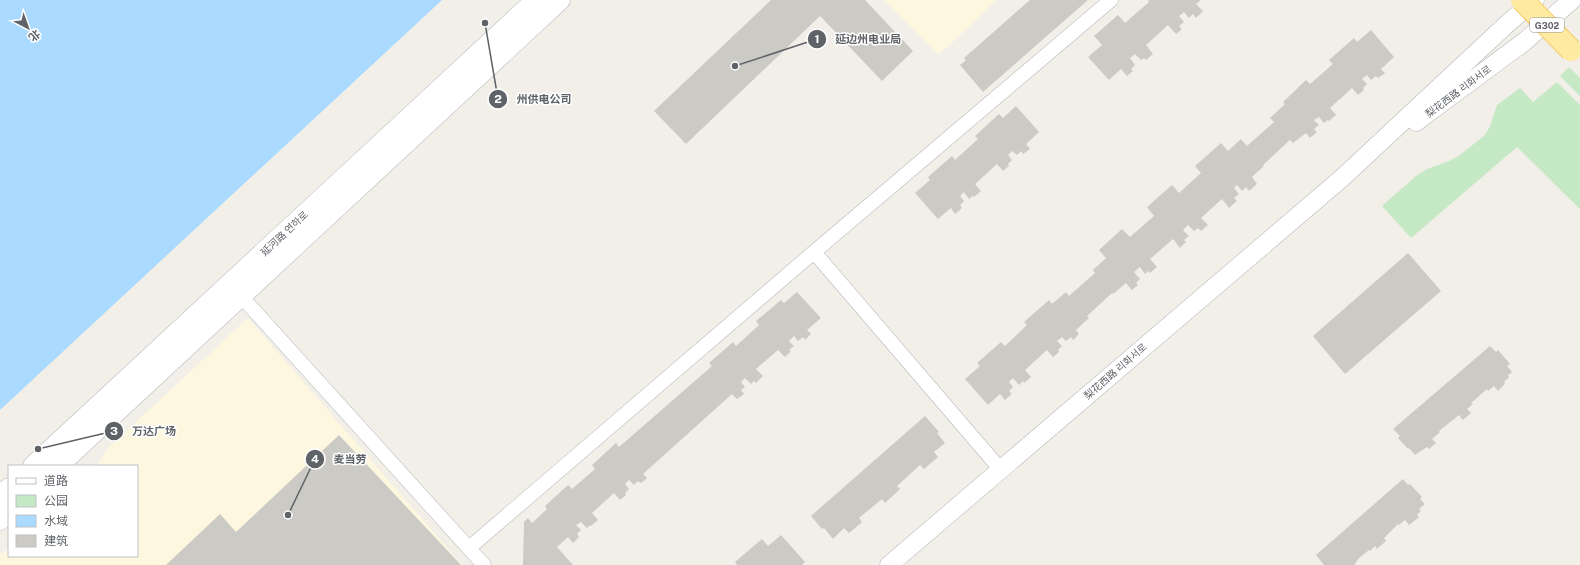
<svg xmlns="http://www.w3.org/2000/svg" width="1580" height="565" font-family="'Public Sans','Noto Sans SC','Noto Sans KR',sans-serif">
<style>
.commercial{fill:#fef7e0}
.green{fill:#c5e8c5}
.water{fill:#aadaff}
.building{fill:#cccac5}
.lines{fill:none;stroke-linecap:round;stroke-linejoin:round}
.minor-casing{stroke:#b5b8bc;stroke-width:15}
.tertiary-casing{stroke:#b5b8bc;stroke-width:19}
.secondary-casing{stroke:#b6babf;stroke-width:21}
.minor{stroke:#fff;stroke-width:14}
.tertiary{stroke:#fff;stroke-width:18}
.secondary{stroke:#fff;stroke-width:20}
.trunk-bridge-casing{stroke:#f9ab00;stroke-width:23;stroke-linecap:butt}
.trunk-bridge{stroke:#feeaa1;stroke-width:22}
.labels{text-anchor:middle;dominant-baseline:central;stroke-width:3;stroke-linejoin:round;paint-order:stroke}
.shield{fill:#fff;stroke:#8f9295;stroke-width:1}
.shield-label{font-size:9px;font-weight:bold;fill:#5f6368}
.street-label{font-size:10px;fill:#5f6368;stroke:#fff}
.leader{fill:none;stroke:#5f6368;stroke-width:1.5}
.callout-dot{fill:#5f6368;stroke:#fff;stroke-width:1.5}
.mark-label{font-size:12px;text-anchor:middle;font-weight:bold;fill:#fff}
.callout-label{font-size:11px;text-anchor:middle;font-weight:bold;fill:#5f6368;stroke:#fff;stroke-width:3;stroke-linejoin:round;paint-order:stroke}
</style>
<rect width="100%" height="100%" fill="#f1efe8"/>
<!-- commercial -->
<g class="commercial">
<path d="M884 0H997L939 55Z"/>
<path d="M248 318 462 565H0V554L9 549V556H137V466H97L108 448Z"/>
</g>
<!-- green -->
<g class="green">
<path d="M1569 67 1580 78V96L1560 76Z"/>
<path d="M1557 82 1580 105V209L1517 147 1411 238 1382 206 1416 176 1427 169 1449 161 1460 155 1485 135 1490 126 1497 105 1520 88 1533 102Z"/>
</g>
<!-- water -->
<path class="water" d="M0 0H442L0 410Z"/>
<!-- building -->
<g class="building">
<path d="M771 0H865L913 51 882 81 820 16 686 144 654 111Z"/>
<path d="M1030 0H1088L983 92 960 65 966 60 964 58Z"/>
<path d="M1148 0H1201L1196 4 1203 11 1196 18 1193 14 1189 18 1184 12 1179 16 1184 22 1179 26 1182 29 1176 34 1168 25 1146 45 1153 54 1146 60 1144 58 1141 60 1135 54 1130 58 1135 65 1131 69 1133 71 1127 76 1121 69 1109 80 1088 57 1102 45 1094 36 1118 15 1125 23 1149 2Z"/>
<path d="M1371 30 1394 57 1381 69 1385 73 1378 78 1376 76 1371 80 1367 75 1362 79 1367 84 1363 88 1364 90 1358 95 1352 88 1330 108 1336 115 1329 121 1328 120 1324 123 1319 117 1314 120 1319 125 1314 129 1317 132 1310 138 1306 133 1293 143 1290 140 1263 165 1264 166 1252 177 1257 184 1249 191 1246 187 1242 191 1237 185 1234 188 1239 194 1234 198 1237 201 1229 208 1222 199 1201 218 1208 225 1201 231 1198 228 1194 231 1188 225 1183 230 1189 236 1184 240 1186 242 1180 248 1173 239 1150 259 1157 267 1150 273 1148 271 1145 274 1140 267 1134 272 1140 279 1136 283 1138 285 1132 290 1126 283 1113 294 1112 293 1087 316 1089 318 1076 330 1079 334 1073 340 1071 337 1066 341 1062 337 1057 341 1062 346 1058 350 1059 352 1053 357 1047 350 1025 370 1031 377 1024 383 1023 381 1019 385 1013 378 1009 382 1013 387 1009 391 1012 394 1005 400 1000 394 988 405 965 379 980 366 977 363 1001 342 1005 346 1027 325 1024 322 1049 300 1052 304 1066 292 1069 296 1095 273 1093 270 1106 258 1099 250 1122 229 1130 237 1154 216 1147 207 1172 185 1179 193 1201 173 1195 166 1221 143 1228 151 1241 139 1247 146 1274 122 1270 118 1285 104 1283 102 1306 80 1310 84 1333 64 1329 60 1354 38 1357 42Z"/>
<path d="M1016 106 1039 132 1026 144 1030 149 1023 154 1021 151 1017 155 1012 151 1008 155 1012 160 1008 164 1009 166 1003 171 997 164 975 184 981 191 974 197 973 196 969 199 964 192 960 196 964 201 960 205 962 208 955 214 951 208 938 219 915 193 930 180 928 177 952 156 955 160 978 139 975 136 999 114 1003 118Z"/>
<path d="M1408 253 1441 291 1345 374 1313 336Z"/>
<path d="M797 292 821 318 807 330 811 334 805 340 803 337 798 341 794 336 789 341 794 346 789 350 791 351 785 357 778 350 756 369 763 376 756 383 754 381 751 384 745 378 741 382 745 387 741 390 744 394 737 399 732 394 643 474 647 478 641 483 638 481 634 485 629 480 625 484 629 489 625 493 626 495 620 500 614 493 592 513 598 520 591 526 590 525 587 528 581 522 576 525 581 530 577 534 579 537 573 543 568 537 557 547 573 565H523L524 522 528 518 532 523 547 509 545 506 568 485 572 489 595 469 592 465 616 443 619 447 712 366 709 363 733 342 736 346 759 325 756 321 781 300 784 303Z"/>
<path d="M1490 346 1496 352 1498 350 1510 364 1507 366 1512 372 1508 375 1509 377 1504 382 1505 384 1498 391 1494 386 1488 391 1487 389 1471 403 1473 404 1467 409 1471 413 1463 420 1459 415 1439 431 1440 432 1432 439 1436 443 1429 449 1427 447 1415 455 1409 448 1408 449 1398 438 1400 436 1393 429Z"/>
<path d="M925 416 939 432 937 433 945 443 934 452 938 457 924 469 920 465 897 486 900 489 885 503 882 499 859 518 862 522 849 533 844 528 833 539 824 528 822 529 811 516Z"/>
<path d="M339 435 461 565H166L220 514 236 532Z"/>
<path d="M1403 479 1408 485 1410 484 1422 497 1420 499 1425 504 1419 509 1421 511 1417 515 1419 517 1409 525 1405 520 1399 525 1398 524 1384 538 1386 541 1377 549 1375 546 1370 551 1369 550 1359 558 1355 564V565H1324L1316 555Z"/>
<path d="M781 535 805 562 802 565H737L735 562 762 539 768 546Z"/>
</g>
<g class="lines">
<defs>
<g id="minor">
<path d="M814 252 1001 470"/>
<path d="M241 296 484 565"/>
<path d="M469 548 814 252 1111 0"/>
</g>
<g id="tertiary">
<path d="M1416 122 1524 42 1572 0"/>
<path d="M889 565 1342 178 1507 24 1535 0"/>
</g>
<g id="secondary">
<path d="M33 466 536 0"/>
<path d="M58 466 560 0"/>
<path d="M0 497 9 488"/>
<path d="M0 520 9 512"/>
</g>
</defs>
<!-- minor casing -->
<use href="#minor" class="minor-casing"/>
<!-- tertiary casing -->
<use href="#tertiary" class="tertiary-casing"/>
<!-- secondary casing -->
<use href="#secondary" class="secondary-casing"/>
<!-- minor -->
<use href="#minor" class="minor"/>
<!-- tertiary -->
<use href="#tertiary" class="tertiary"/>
<!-- secondary -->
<use href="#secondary" class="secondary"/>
<defs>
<path id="trunk-bridge" d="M1522 0 1571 50"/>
</defs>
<!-- trunk-bridge casing -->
<use href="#trunk-bridge" class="trunk-bridge-casing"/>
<!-- trunk-bridge -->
<use href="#trunk-bridge" class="trunk-bridge"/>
</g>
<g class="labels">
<!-- shield labels -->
<rect class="shield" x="1530" y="18" width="34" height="14" rx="3"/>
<g class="shield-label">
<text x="1547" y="25">G302</text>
</g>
<!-- street labels -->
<g class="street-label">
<text transform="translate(1458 91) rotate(-37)">梨花西路 리화서로</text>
<text transform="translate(284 233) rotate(-43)">延河路 연하로</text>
<text transform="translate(1115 371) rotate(-41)">梨花西路 리화서로</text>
</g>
</g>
<!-- callouts -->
<path class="leader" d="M735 66L817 39M485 23L498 99M38 449L114 431M288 515L315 459"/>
<g class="callout-dot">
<circle cx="735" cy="66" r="4"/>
<circle cx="485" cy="23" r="4"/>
<circle cx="38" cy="449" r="4"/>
<circle cx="288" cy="515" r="4"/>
<circle cx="817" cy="39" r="10"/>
<circle cx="498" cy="99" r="10"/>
<circle cx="114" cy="431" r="10"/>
<circle cx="315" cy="459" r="10"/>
</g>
<g class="mark-label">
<text x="817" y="43">1</text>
<text x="498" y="103">2</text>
<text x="114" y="435">3</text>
<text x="315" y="463">4</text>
</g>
<g class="callout-label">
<text x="868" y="43">延边州电业局</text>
<text x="544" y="103">州供电公司</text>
<text x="154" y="435">万达广场</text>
<text x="350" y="463">麦当劳</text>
</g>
<!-- legend -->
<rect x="8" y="465" width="130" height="92" fill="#ffffff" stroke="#bfc1c3"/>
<rect x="16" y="478" width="20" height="6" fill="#ffffff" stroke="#bfc1c3"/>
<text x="44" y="485" font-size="12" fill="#5f6368">道路</text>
<rect x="16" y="495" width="20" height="12" fill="#c5e8c5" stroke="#bfc1c3"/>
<text x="44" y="505" font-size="12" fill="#5f6368">公园</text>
<rect x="16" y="515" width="20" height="12" fill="#aadaff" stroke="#bfc1c3"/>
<text x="44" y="525" font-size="12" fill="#5f6368">水域</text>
<rect x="16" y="535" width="20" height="12" fill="#cccac5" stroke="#bfc1c3"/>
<text x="44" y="545" font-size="12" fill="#5f6368">建筑</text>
<!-- north arrow -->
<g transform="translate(28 28) rotate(139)" stroke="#ffffff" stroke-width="3" paint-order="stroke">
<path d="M0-3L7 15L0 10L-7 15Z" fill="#5f6368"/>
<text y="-6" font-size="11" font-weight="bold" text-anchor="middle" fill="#5f6368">北</text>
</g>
</svg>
